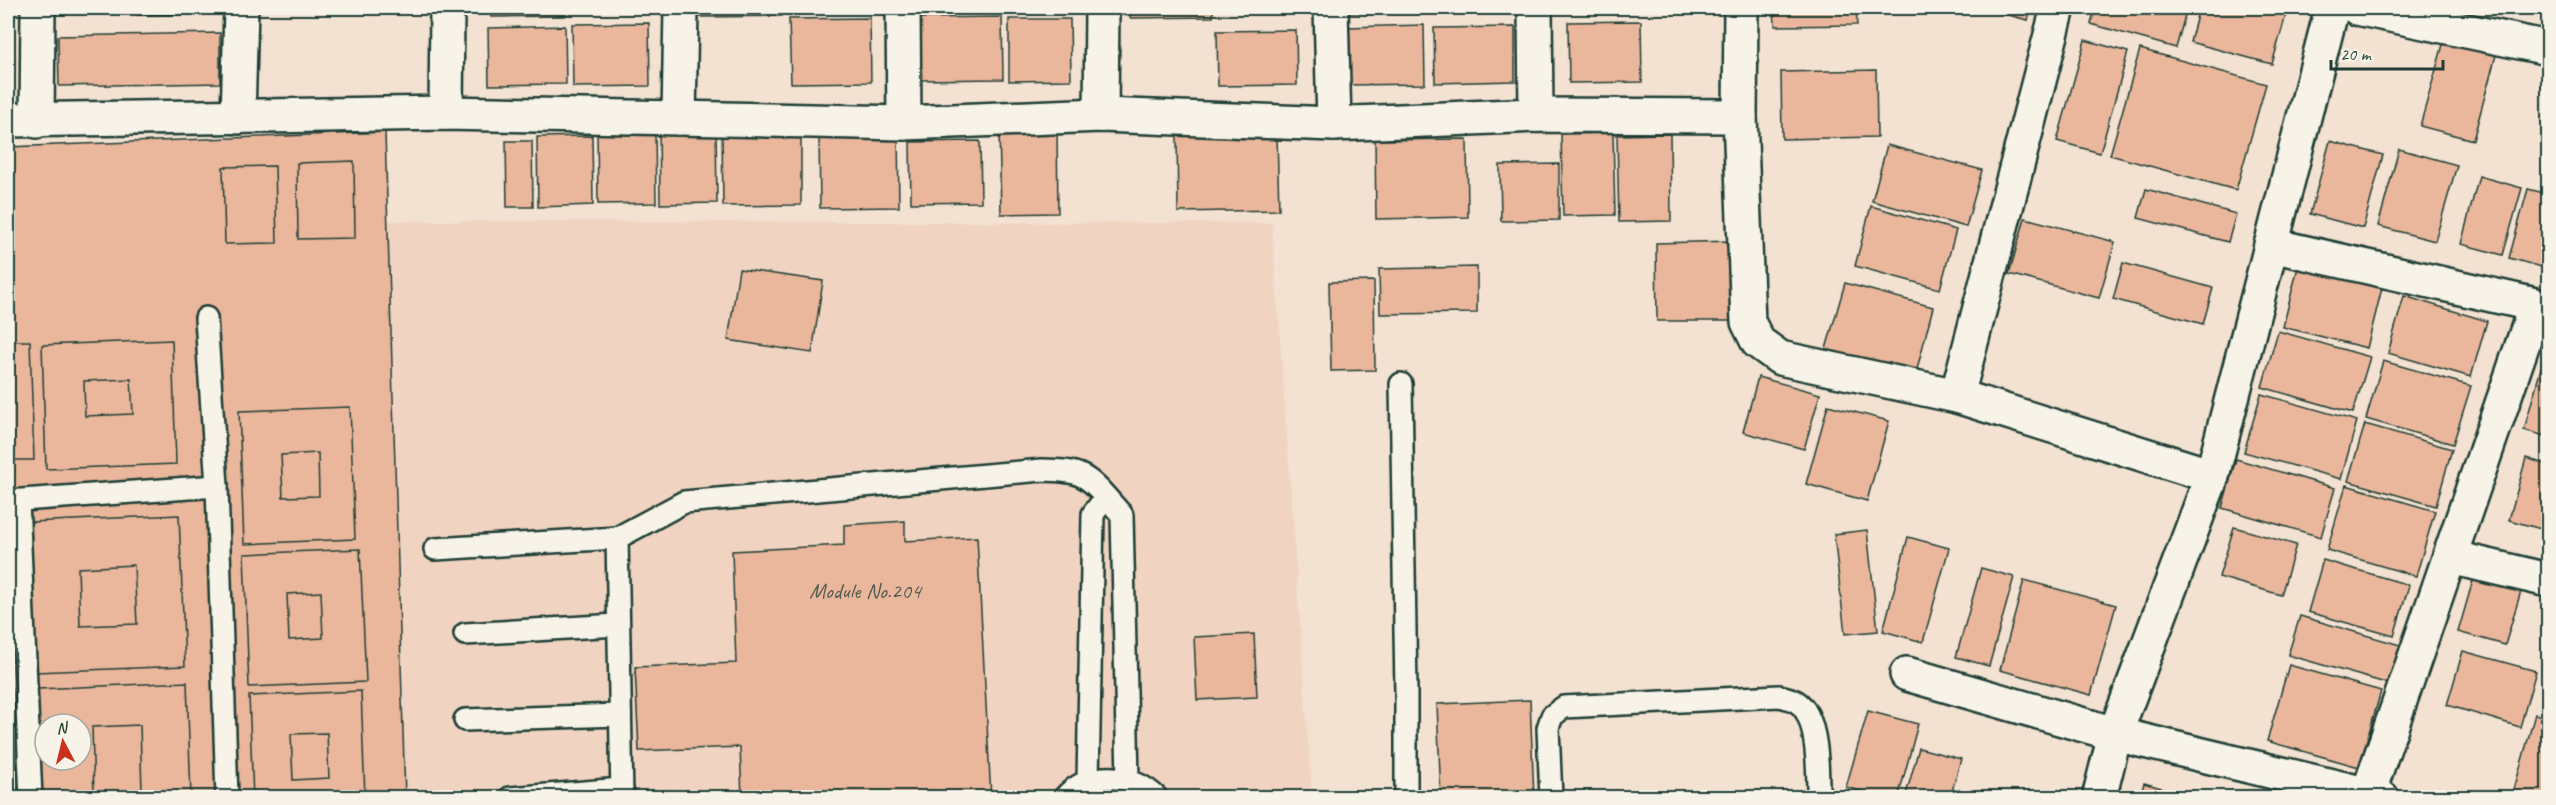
<svg xmlns="http://www.w3.org/2000/svg" width="2556" height="805" font-family="Caveat,sans-serif">
<style>
.built{fill:#f0d4c1}
.building{fill:#eab79c;stroke:#1f3d34;stroke-width:1.5;fill-rule:evenodd}
.lines{fill:none;stroke-linecap:round;stroke-linejoin:round}
.service-casing{stroke:#1f3d34;stroke-width:26}
.minor-casing{stroke:#1f3d34;stroke-width:38}
.service{stroke:#f7f3e8;stroke-width:21}
.minor{stroke:#f7f3e8;stroke-width:33}
.labels{text-anchor:middle;dominant-baseline:central;stroke-width:6;stroke-linejoin:round;paint-order:stroke}
.number-label{font-size:22px;fill:#525c4e}
</style>
<rect width="100%" height="100%" fill="#f3e1d1"/>
<filter id="ink" filterUnits="userSpaceOnUse"><feTurbulence type="fractalNoise" baseFrequency=".0167" numOctaves="2"/><feDisplacementMap in="SourceGraphic" scale="12" xChannelSelector="R" yChannelSelector="G"/><feConvolveMatrix kernelMatrix="1 2 1 2 8 2 1 2 1" color-interpolation-filters="sRGB"/></filter>
<g filter="url(#ink)">
<!-- built -->
<path class="built" d="M388 221 1272 223 1312 797H405Z"/>
<!-- building -->
<g class="building">
<path d="M138 8H212V14L138 15Z"/>
<path d="M491 8H565V16L491 17Z"/>
<path d="M700 8H782V16L701 17Z"/>
<path d="M1002 8H1087V11L1002 12Z"/>
<path d="M1130 8H1213V17L1130 18Z"/>
<path d="M1345 8H1426V12L1345 13Z"/>
<path d="M1437 8H1517V10L1437 12Z"/>
<path d="M1774 8H1856L1857 25 1775 26Z"/>
<path d="M1980 8H2032L2028 20Z"/>
<path d="M2095 8H2187L2176 48 2091 24Z"/>
<path d="M2199 8H2288L2272 64 2190 42Z"/>
<path d="M2530 8H2548V17L2529 12Z"/>
<path d="M1002 17 1003 79 918 80 917 18Z"/>
<path d="M870 18 871 82 791 83 789 19Z"/>
<path d="M1009 19H1070L1071 80 1009 81Z"/>
<path d="M1641 21 1642 82 1569 83 1568 22Z"/>
<path d="M649 23 650 86 573 87 572 24Z"/>
<path d="M8 25H11L12 89H8Z"/>
<path d="M1424 25 1425 84 1348 85 1347 27Z"/>
<path d="M565 26 566 84 489 85 488 28Z"/>
<path d="M1515 27V81L1435 83 1434 28Z"/>
<path d="M1296 30 1297 85 1218 86 1217 31Z"/>
<path d="M220 33V83L59 86 58 36Z"/>
<path d="M2085 40 2128 52 2100 153 2057 141Z"/>
<path d="M2444 41 2496 55 2473 140 2420 126Z"/>
<path d="M2140 49 2266 84 2236 190 2110 155Z"/>
<path d="M1876 70 1877 137 1782 139 1781 72Z"/>
<path d="M716 126 717 203 660 204 659 127Z"/>
<path d="M1057 128 1058 213 1001 214 999 129Z"/>
<path d="M801 130V205L723 206 722 131Z"/>
<path d="M655 131 656 203 598 204 597 132Z"/>
<path d="M385 132 405 798H8V147ZM45 724H81V760H45Z"/>
<path d="M898 133 899 207 820 208 819 134Z"/>
<path d="M1613 133 1615 215 1563 216 1561 134Z"/>
<path d="M1670 134 1671 221 1619 222 1617 135Z"/>
<path d="M1277 135 1279 210 1178 212 1177 136Z"/>
<path d="M592 136 593 205 538 207 537 137Z"/>
<path d="M1467 139 1468 217 1376 219 1375 140Z"/>
<path d="M506 141H532L533 207H507Z"/>
<path d="M980 141 981 202 911 203 910 142Z"/>
<path d="M2330 141 2383 155 2363 228 2310 214Z"/>
<path d="M1887 145 1982 170 1966 227 1872 201Z"/>
<path d="M2399 149 2457 165 2435 241 2378 226Z"/>
<path d="M354 161 355 238 298 239 297 163Z"/>
<path d="M1559 164V220L1501 221 1500 165Z"/>
<path d="M275 166 277 243 225 244 223 167Z"/>
<path d="M2479 176 2522 188 2503 255 2461 244Z"/>
<path d="M2146 189 2236 214 2228 242 2138 218Z"/>
<path d="M2528 189 2548 194V269L2509 258Z"/>
<path d="M1871 206 1956 230 1940 289 1855 266Z"/>
<path d="M2025 218 2115 242 2099 298 2009 274Z"/>
<path d="M1733 241 1735 321H1657L1656 243Z"/>
<path d="M2123 263 2213 288 2203 324 2113 299Z"/>
<path d="M1477 267V313L1380 314 1379 269Z"/>
<path d="M2298 267 2382 288 2367 348 2283 327Z"/>
<path d="M739 269 823 281 812 353 728 340Z"/>
<path d="M1374 281 1375 370 1331 371 1329 282Z"/>
<path d="M1845 283 1933 307 1916 373 1826 349Z"/>
<path d="M2404 296 2487 321 2471 377 2388 353Z"/>
<path d="M2278 331 2370 357 2353 413 2262 387Z"/>
<path d="M172 340 176 464 46 469 42 345ZM131 379 133 414 85 416 84 381Z"/>
<path d="M8 341H30L34 460H8Z"/>
<path d="M2544 357 2548 358V437L2524 430Z"/>
<path d="M2383 361 2471 386 2453 444 2366 419Z"/>
<path d="M1758 377 1820 394 1804 449 1743 432Z"/>
<path d="M2261 394 2357 421 2341 479 2244 452Z"/>
<path d="M1828 405 1889 421 1867 501 1806 484Z"/>
<path d="M350 407 355 539 244 544 239 411ZM318 453 319 496 283 497 281 455Z"/>
<path d="M2365 424 2452 449 2436 506 2348 481Z"/>
<path d="M2526 458 2548 465V531L2509 520Z"/>
<path d="M2236 459 2335 488 2321 537 2222 508Z"/>
<path d="M2346 485 2435 511 2416 576 2327 550Z"/>
<path d="M179 515 185 666 36 672 31 522ZM134 565 137 624 80 626 78 568Z"/>
<path d="M905 521V541L977 537 991 798H742L740 747 639 751 635 667 736 663 732 551 844 545V525Z"/>
<path d="M2234 527 2296 545 2281 595 2219 577Z"/>
<path d="M1867 530 1878 631 1845 634 1834 534Z"/>
<path d="M1908 537 1949 548 1923 642 1883 631Z"/>
<path d="M360 549 366 682 249 687 244 554ZM321 592 323 638 289 640 287 594Z"/>
<path d="M2323 560 2409 585 2394 636 2308 612Z"/>
<path d="M1981 568 2014 577 1989 666 1956 657Z"/>
<path d="M2474 577 2521 591 2505 645 2458 632Z"/>
<path d="M2024 580 2116 605 2091 695 2000 670Z"/>
<path d="M2300 616 2400 645 2389 684 2288 655Z"/>
<path d="M1254 634 1257 697 1197 700 1194 637Z"/>
<path d="M2463 651 2536 671 2520 727 2447 705Z"/>
<path d="M8 657H9L17 798H8Z"/>
<path d="M2289 665 2381 691 2359 767 2267 741Z"/>
<path d="M187 682 191 798H42L38 689ZM45 724H81V760H45ZM140 725 142 793 94 795 92 727Z"/>
<path d="M361 691 365 798H253L249 696ZM327 733 329 778 293 780 291 734Z"/>
<path d="M1530 700 1534 798H1441L1437 704Z"/>
<path d="M1868 711 1918 724 1898 798H1885L1846 787Z"/>
<path d="M2535 714 2548 718V798H2527L2513 793Z"/>
<path d="M1919 748 1961 759 1950 798H1905Z"/>
<path d="M2144 783 2196 798H2140Z"/>
</g>
<g class="lines">
<defs>
<g id="service">
<path d="M206 318 217 486 227 798"/>
<path d="M1401 384 1406 692V798"/>
<path d="M8 501 217 486"/>
<path d="M18 501 31 798"/>
<path d="M435 549 617 538"/>
<path d="M465 634 618 625"/>
<path d="M465 720 620 715"/>
<path d="M1088 781 1093 514 1106 497 1122 515 1128 779"/>
<path d="M510 798 622 789"/>
<path d="M622 798 617 538 684 502 1042 470C1075 471 1084 471 1106 497"/>
<path d="M1064 798C1088 770 1132 772 1157 798"/>
<path d="M1551 798 1548 728 1552 716 1564 707 1779 696C1784 697 1792 699 1797 702 1819 716 1818 774 1818 798"/>
</g>
<g id="minor">
<path d="M903 8 904 123"/>
<path d="M1331 8 1334 124"/>
<path d="M1535 8 1536 115"/>
<path d="M2357 8 2548 48"/>
<path d="M446 113 447 8"/>
<path d="M1101 115 1102 8"/>
<path d="M1740 116 1741 8"/>
<path d="M238 117 241 8"/>
<path d="M679 118 681 8"/>
<path d="M8 120 446 113 904 123 1101 115 1334 124 1536 115 1740 116 1748 322 1758 342 1780 358 1957 396 2212 476"/>
<path d="M37 121 38 8"/>
<path d="M2271 245 2536 305 2368 794"/>
<path d="M1957 396 2058 8"/>
<path d="M2450 557 2548 580"/>
<path d="M1907 674 2115 734 2382 798"/>
<path d="M2099 798 2115 734 2212 476 2332 8"/>
</g>
</defs>
<!-- service casing -->
<use href="#service" class="service-casing"/>
<!-- minor casing -->
<use href="#minor" class="minor-casing"/>
<!-- service -->
<use href="#service" class="service"/>
<!-- minor -->
<use href="#minor" class="minor"/>
</g>
</g>
<g class="labels">
<!-- number labels -->
<g class="number-label">
<text x="865" y="591">Module No.204</text>
</g>
</g>
<!-- margin -->
<rect width="2556" height="805" fill="none" stroke="#f7f3e8" stroke-width="30"/>
<rect x="15" y="15" width="2526" height="775" fill="none" stroke="#1f3d34" stroke-width="2" filter="url(#ink)"/>
<!-- north arrow -->
<g transform="translate(63 742) rotate(353)"><circle r="28" fill="#f7f3e8" stroke="#a1aaa0" stroke-width="1.5"/>
<path d="M0-4.5L10 22L0 15L-10 22Z" fill="#c8321e"/>
<text y="-9" font-size="16" font-weight="bold" text-anchor="middle" fill="#1f3d34">N</text>
</g>
<!-- scale -->
<path d="M2331 60v9h112v-9" fill="none" stroke="#1f3d34" stroke-width="3"/>
<text x="2340" y="60" font-size="18" fill="#1f3d34" stroke="#f7f3e8" stroke-width="4.5" paint-order="stroke">20 m</text>
</svg>
